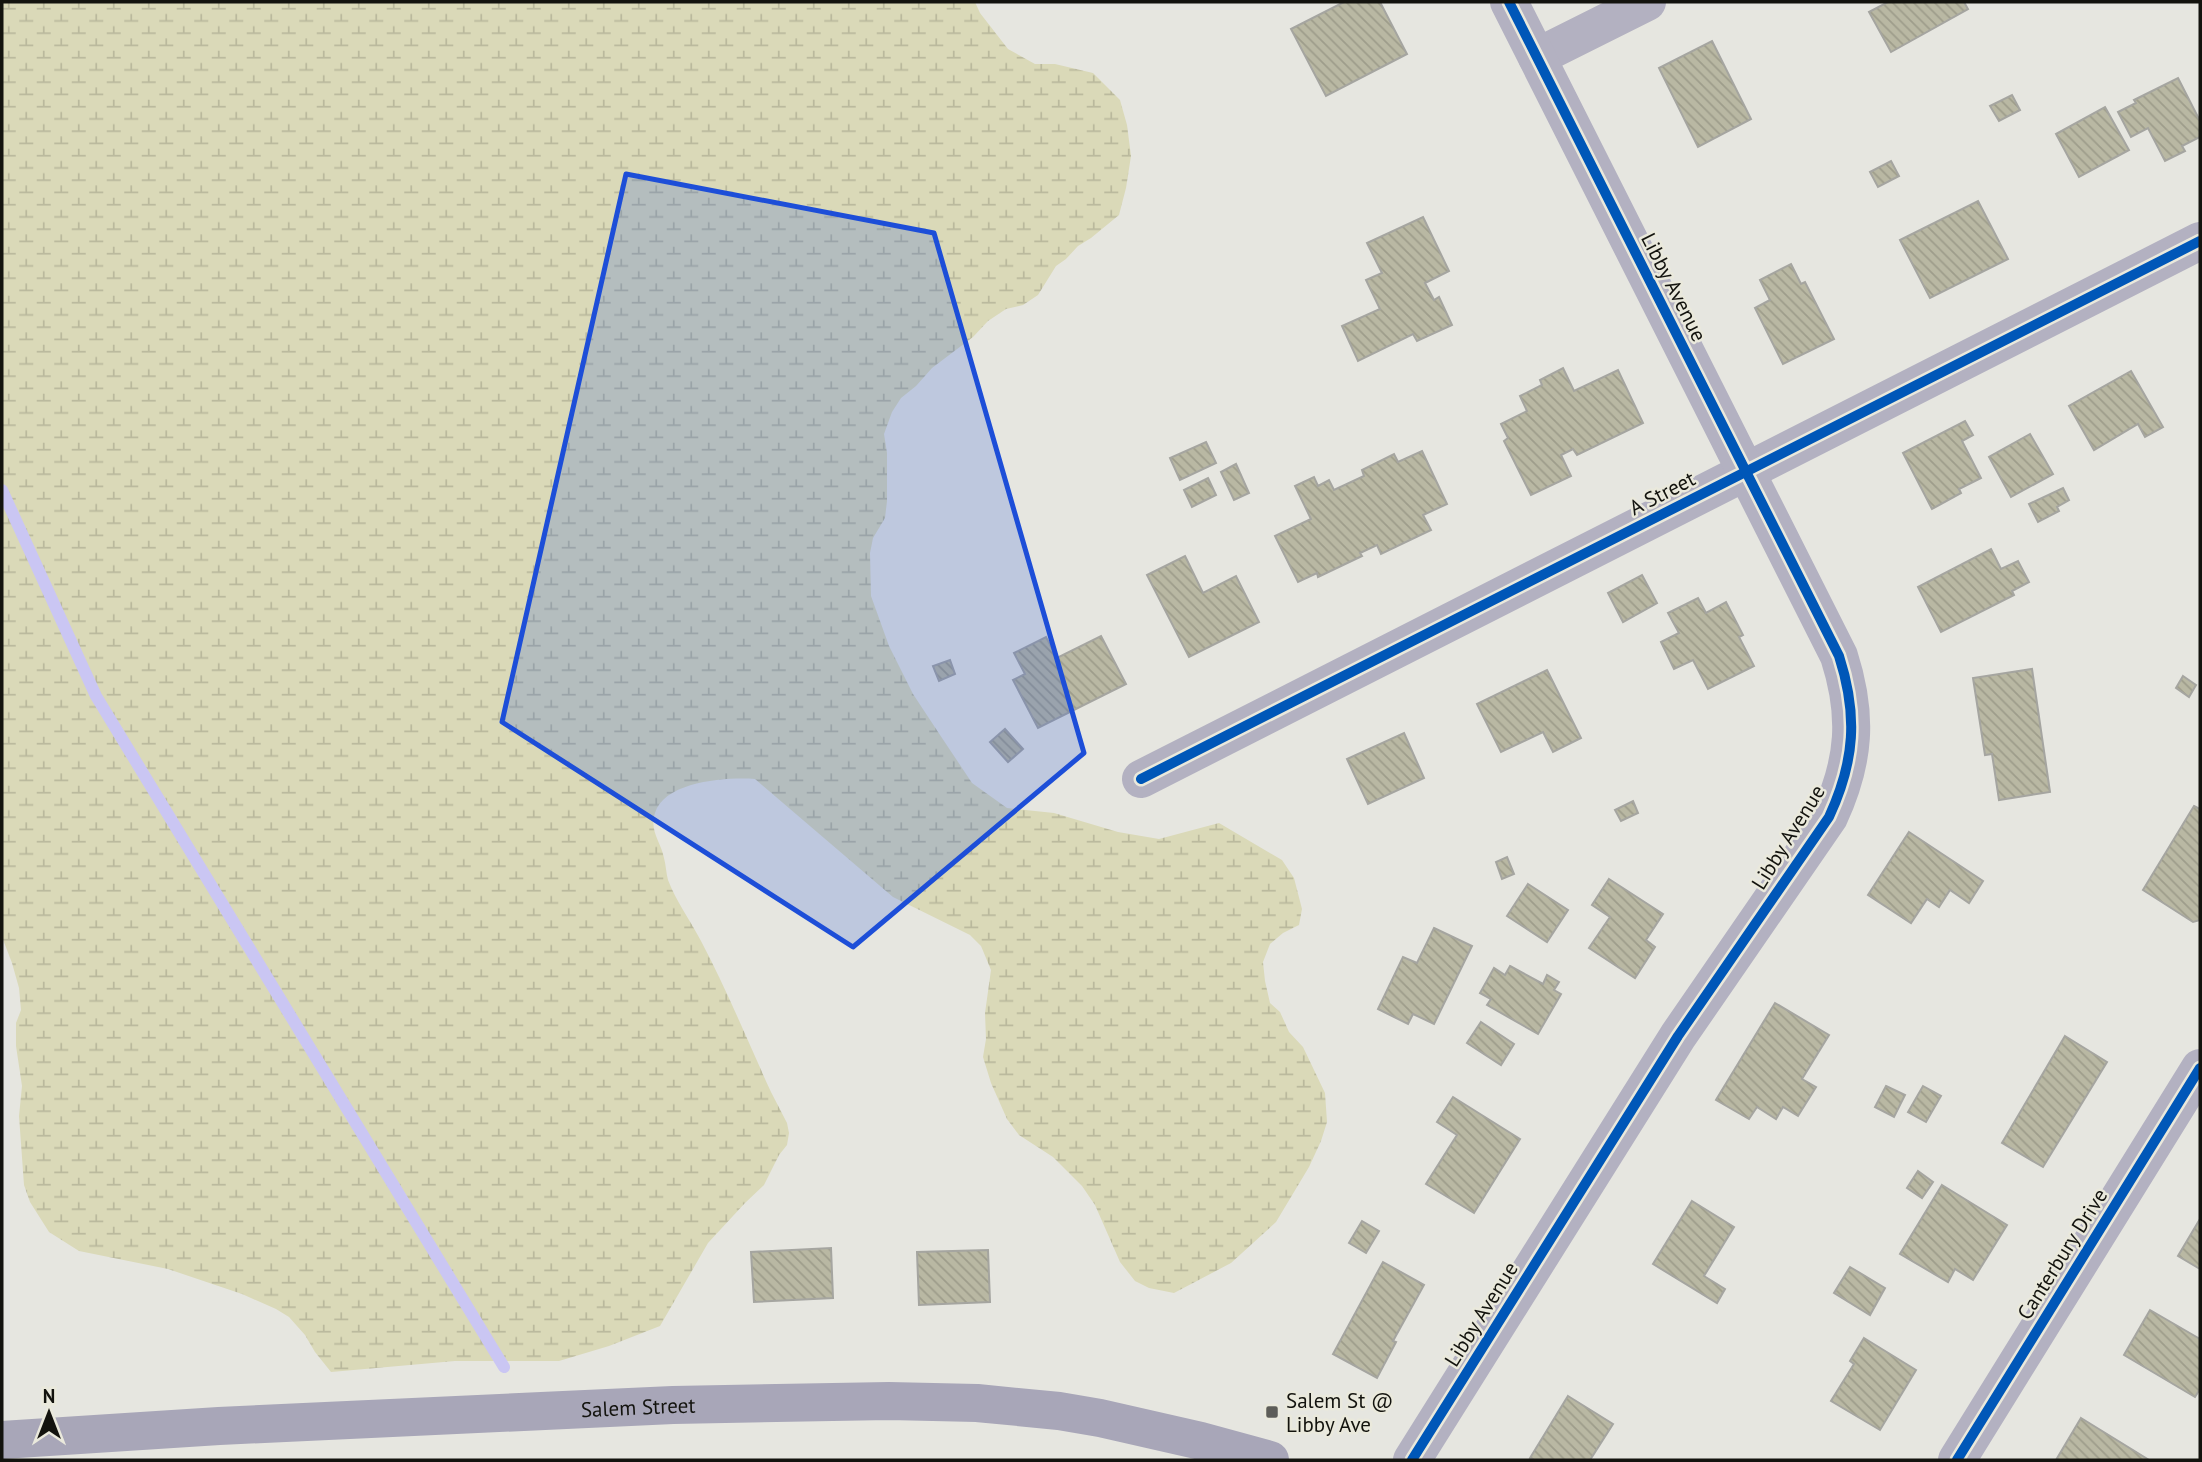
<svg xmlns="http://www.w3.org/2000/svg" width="2202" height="1462" font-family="'PT Sans',sans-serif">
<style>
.wetland{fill:url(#wetland-marsh)}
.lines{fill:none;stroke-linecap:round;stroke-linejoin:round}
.stream{stroke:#cac6f3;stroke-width:12}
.building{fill:url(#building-back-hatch);stroke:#a5a5a0;stroke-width:2}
.minor{stroke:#b3b1c1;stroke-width:38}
.secondary{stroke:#a8a6b8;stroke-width:38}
.cycleway-casing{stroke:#eae9dc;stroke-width:15}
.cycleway{stroke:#0057b8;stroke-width:10}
.marked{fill:#1d4ed8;fill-opacity:0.2;stroke:#1d4ed8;stroke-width:5;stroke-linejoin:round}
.poi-dot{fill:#5d5d58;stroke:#eae9dc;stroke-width:2.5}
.labels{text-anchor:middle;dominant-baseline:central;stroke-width:5;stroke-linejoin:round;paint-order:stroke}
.street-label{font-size:21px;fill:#13130e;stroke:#eae9dc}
.poi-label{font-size:21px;fill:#13130e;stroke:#eae9dc;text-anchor:start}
</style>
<defs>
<pattern id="wetland-marsh" width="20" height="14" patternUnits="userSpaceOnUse" patternTransform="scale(1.75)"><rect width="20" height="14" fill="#dad9b8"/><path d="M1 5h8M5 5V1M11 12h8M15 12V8" fill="none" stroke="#bab99d"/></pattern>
<pattern id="building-back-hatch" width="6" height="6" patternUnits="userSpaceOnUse" patternTransform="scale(1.75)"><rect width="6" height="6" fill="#b9b8a3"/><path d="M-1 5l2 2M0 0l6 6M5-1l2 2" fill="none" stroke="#9e9d8b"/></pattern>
</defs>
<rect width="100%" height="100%" fill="#e6e6e0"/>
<!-- wetland -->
<path class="wetland" d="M2 2H975L980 13 1008 49 1035 64H1055L1093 73 1120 100 1127 125 1131 156 1126 188 1119 215 1091 238 1078 246 1066 259 1056 266 1038 295 1023 305 1006 309 988 321 973 337 932 368 916 386 901 398 892 412 884 434 887 453V501L885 518 873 538 870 553 871 596 889 646 913 694 942 738 972 783 1007 808 1054 813 1118 832 1159 839 1219 823 1282 860 1294 878 1302 909 1299 925 1283 933 1270 944 1263 962 1265 981 1270 1003 1280 1012 1289 1032 1303 1047 1325 1093 1327 1122 1321 1141 1309 1167 1276 1222 1231 1263 1174 1293 1149 1288 1135 1281 1120 1262 1095 1205 1082 1186 1053 1157 1019 1135 1007 1119 991 1083 983 1057 986 1039 985 1013 991 970 981 946 970 935 893 897 755 779C727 777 665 781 655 813 649 831 661 842 664 858 666 865 666 873 668 880 676 901 690 920 701 941 727 990 748 1042 771 1092L787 1123 789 1133 787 1145 779 1155 764 1185 745 1203 708 1243 660 1326 609 1346 559 1361H455L331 1372 315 1352 305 1335 289 1317 276 1309 242 1294 168 1269 79 1251 49 1232 30 1202 24 1185 19 1116 22 1086 16 1046V1023L21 1010 19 988 12 963 2 937Z"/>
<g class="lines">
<!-- stream -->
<path class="stream" d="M2 490 96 696 504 1367"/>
</g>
<!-- building -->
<g class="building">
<path d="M1344 2H1380L1407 54 1326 96 1291 29Z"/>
<path d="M1888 2H1964L1968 9 1891 52 1869 12Z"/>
<path d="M1712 41 1751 119 1698 147 1659 68Z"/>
<path d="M2178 78 2200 121V137L2182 146 2185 151 2165 161 2148 128 2131 137 2118 112 2136 103 2134 100Z"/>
<path d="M2012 95 2020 110 1999 121 1990 106Z"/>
<path d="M2105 107 2129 150 2079 177 2056 134Z"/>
<path d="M1891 161 1899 176 1878 187 1870 172Z"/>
<path d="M1978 201 2008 259 1930 298 1900 240Z"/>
<path d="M1423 217 1449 271 1425 283 1434 300 1439 297 1452 325 1417 341 1413 334 1358 361 1342 326 1380 309 1366 280 1382 273 1367 243Z"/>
<path d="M1791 264 1801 284 1805 282 1834 339 1783 364 1755 308 1770 300 1760 280Z"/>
<path d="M1563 368 1574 391 1618 370 1643 423 1577 455 1573 449 1561 455 1571 476 1531 495 1504 441 1508 438 1501 424 1527 411 1520 396 1542 385 1540 380Z"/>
<path d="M2131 371 2163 427 2145 437 2138 424 2094 450 2069 406Z"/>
<path d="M1965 421 1973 435 1962 441 1981 478 1959 489 1961 493 1932 509 1903 453Z"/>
<path d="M2030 434 2053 474 2011 497 1989 457Z"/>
<path d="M1206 442 1216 463 1180 480 1170 458Z"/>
<path d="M1422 451 1447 504 1423 515 1431 530 1381 554 1377 545 1360 553 1362 556 1318 577 1317 573 1298 582 1275 536 1311 519 1295 486 1314 477 1318 486 1329 480 1334 490 1364 476 1362 470 1394 454 1398 462Z"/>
<path d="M1236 464 1249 493 1234 500 1221 472Z"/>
<path d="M1208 478 1216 495 1192 507 1184 490Z"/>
<path d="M2063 488 2069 500 2057 507 2059 511 2038 522 2029 504Z"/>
<path d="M1991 549 2001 569 2018 561 2029 582 2012 591 2014 595 1941 632 1918 587Z"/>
<path d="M1185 556 1203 593 1236 576 1259 622 1189 657 1147 575Z"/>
<path d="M1642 575 1657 603 1623 622 1608 593Z"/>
<path d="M1698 598 1706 613 1726 602 1743 635 1739 637 1754 666 1708 689 1693 660 1674 669 1661 642 1679 633 1668 613Z"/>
<path d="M1101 636 1126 684 1038 728 1013 680 1025 674 1014 653 1046 637 1057 658Z"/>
<path d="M950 660 955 674 939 681 933 666Z"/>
<path d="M2032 669 2050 792 1999 800 1992 754 1985 755 1973 678Z"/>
<path d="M1547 670 1581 738 1553 752 1543 732 1501 752 1477 704Z"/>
<path d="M2183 676 2196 685 2189 697 2176 688Z"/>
<path d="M1005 729 1023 749 1008 762 990 742Z"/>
<path d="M1404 733 1424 778 1368 804 1347 759Z"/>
<path d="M1633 801 1638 813 1621 821 1615 810Z"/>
<path d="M2194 806 2200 809V920L2193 922 2143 890Z"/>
<path d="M1909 832 1983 881 1969 903 1950 890 1939 907 1927 899 1911 923 1868 895Z"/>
<path d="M1507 857 1514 874 1502 879 1496 862Z"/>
<path d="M1609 879 1663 914 1646 940 1655 947 1635 978 1589 948 1610 917 1592 905Z"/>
<path d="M1528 884 1568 910 1547 942 1507 916Z"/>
<path d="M1434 928 1472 946 1434 1024 1413 1014 1408 1024 1378 1009 1403 957 1417 963Z"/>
<path d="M1510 966 1543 984 1547 975 1559 982 1554 990 1561 994 1538 1034 1487 1005 1491 999 1480 993 1494 968 1505 975Z"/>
<path d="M1775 1003 1829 1035 1802 1079 1816 1087 1798 1116 1783 1107 1776 1119 1757 1107 1749 1119 1716 1100Z"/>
<path d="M1481 1022 1514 1044 1501 1065 1467 1043Z"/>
<path d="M2065 1036 2107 1062 2043 1167 2002 1143Z"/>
<path d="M1886 1086 1905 1095 1894 1117 1875 1107Z"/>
<path d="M1923 1086 1941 1096 1926 1122 1908 1112Z"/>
<path d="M1453 1097 1520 1139 1474 1213 1426 1184 1457 1135 1437 1122Z"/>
<path d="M1918 1171 1933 1182 1922 1198 1907 1188Z"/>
<path d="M1942 1185 2007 1225 1973 1280 1955 1269 1948 1282 1900 1254Z"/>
<path d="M1692 1201 1734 1227 1704 1276 1725 1289 1717 1303 1653 1264Z"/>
<path d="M2200 1219V1269L2178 1256Z"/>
<path d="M1362 1221 1379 1231 1366 1253 1349 1243Z"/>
<path d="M831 1248 833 1298 754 1302 751 1252Z"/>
<path d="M988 1250 990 1302 919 1305 917 1252Z"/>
<path d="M1383 1262 1424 1285 1393 1341 1396 1342 1377 1378 1333 1354Z"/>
<path d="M1850 1267 1885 1288 1870 1315 1834 1293Z"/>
<path d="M2150 1310 2200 1339V1389L2195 1397 2124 1355Z"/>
<path d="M1864 1338 1916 1370 1880 1430 1831 1401 1854 1364 1850 1361Z"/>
<path d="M1568 1396 1613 1424 1590 1460H1534L1530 1458Z"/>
<path d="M2081 1418 2149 1460H2056Z"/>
</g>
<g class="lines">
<!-- minor -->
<g class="minor">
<path d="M1537 57 1647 2"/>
<path d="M1141 779 2200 241"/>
<path d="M1412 1460 1678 1036 1829 817C1855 761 1858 715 1839 656L1509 2"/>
<path d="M1957 1460 2200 1068"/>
</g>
<!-- secondary -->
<path class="secondary" id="s1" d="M2 1440 219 1426 673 1405 889 1401 977 1403 1059 1411 1100 1418 1201 1441 1270 1460"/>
<defs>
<g id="cycleway">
<path d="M1141 779 2200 241"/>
<path d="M1412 1460 1678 1036 1829 817C1855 761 1858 715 1839 656L1509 2"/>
<path d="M1957 1460 2200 1068"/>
</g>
</defs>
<!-- cycleway casing -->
<use href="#cycleway" class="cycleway-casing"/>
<!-- cycleway -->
<use href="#cycleway" class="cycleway"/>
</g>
<!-- marked area -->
<path class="marked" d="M626 174 934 233 1084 753 853 947 502 722Z"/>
<!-- markers -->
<rect class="poi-dot" x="1265" y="1405" width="14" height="14" rx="3.5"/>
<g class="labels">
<!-- street labels -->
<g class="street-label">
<text transform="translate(1674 287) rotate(63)">Libby Avenue</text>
<text transform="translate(1662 493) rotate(-27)">A Street</text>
<text transform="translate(1788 837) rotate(-58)">Libby Avenue</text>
<text transform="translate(2062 1254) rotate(-58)">Canterbury Drive</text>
<text transform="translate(1481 1314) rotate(-58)">Libby Avenue</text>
<text stroke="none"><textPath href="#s1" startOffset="637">Salem Street</textPath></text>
</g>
<!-- poi labels -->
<g class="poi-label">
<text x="1286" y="1400">Salem St @<tspan x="1286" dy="24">Libby Ave</tspan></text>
</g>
</g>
<!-- border -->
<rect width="2202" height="1462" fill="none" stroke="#13130e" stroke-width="7"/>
<!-- north arrow -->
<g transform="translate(49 1413)" stroke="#eae9dc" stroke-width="5" paint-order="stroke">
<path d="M0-5L12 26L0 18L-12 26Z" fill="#13130e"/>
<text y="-10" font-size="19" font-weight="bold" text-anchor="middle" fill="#13130e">N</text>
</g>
</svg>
